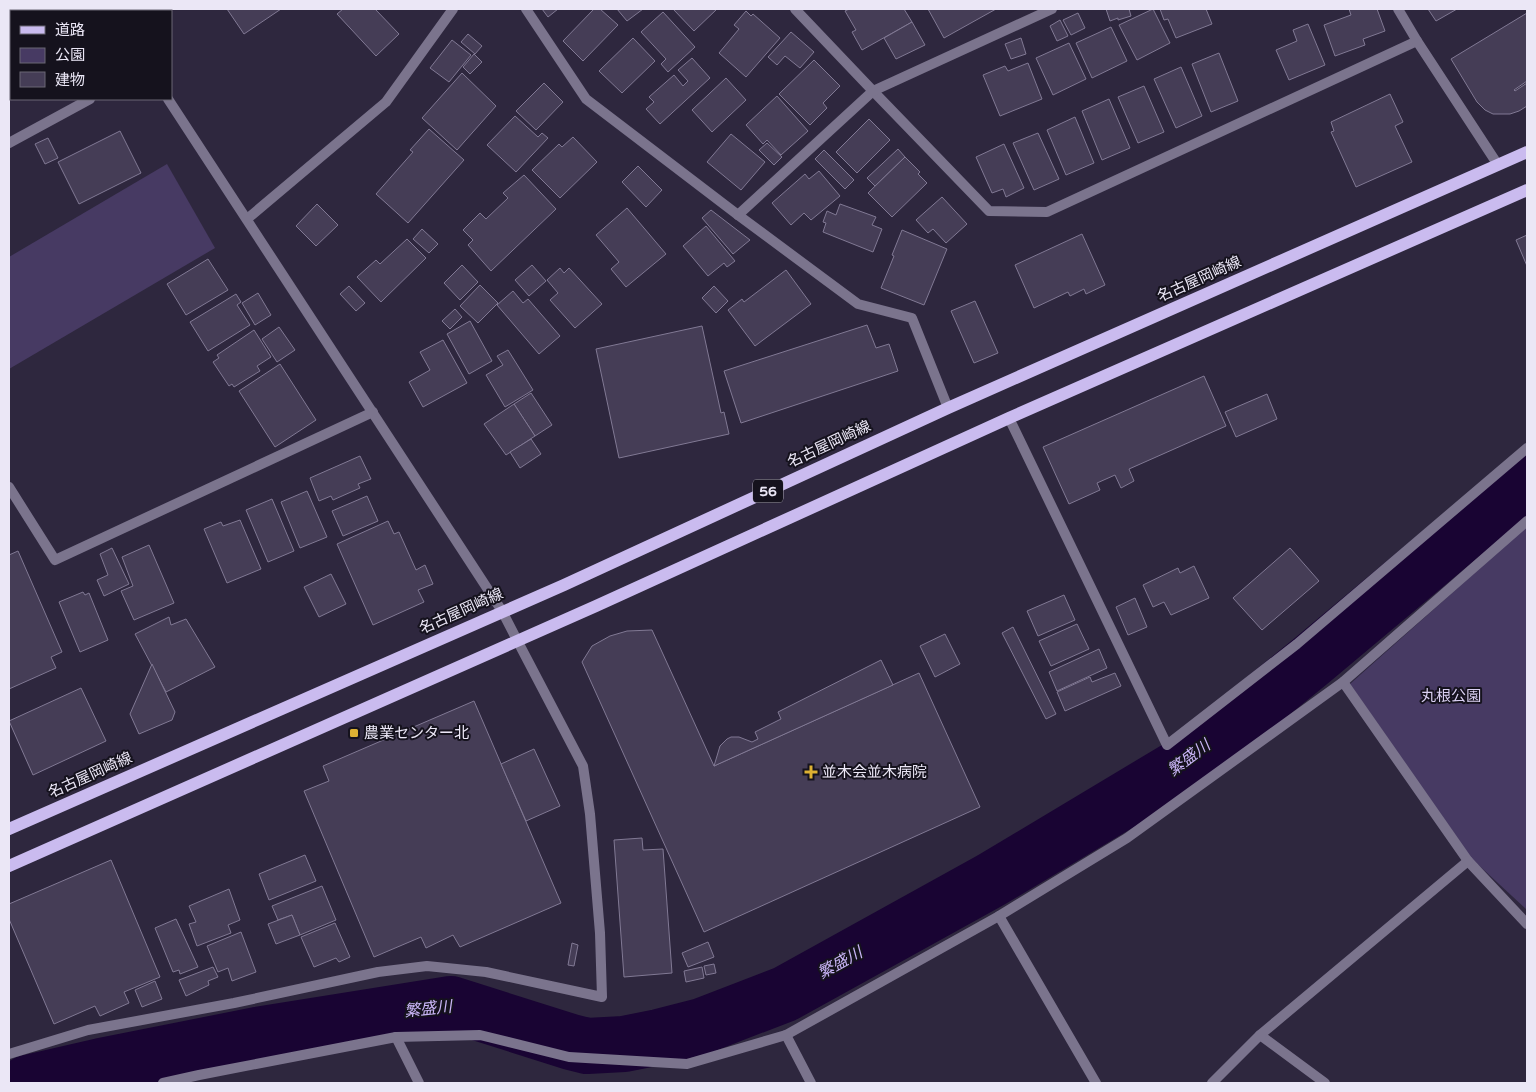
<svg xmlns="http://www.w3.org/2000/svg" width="1536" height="1092" font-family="'Varela Round','Noto Sans JP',sans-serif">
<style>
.green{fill:#473a63}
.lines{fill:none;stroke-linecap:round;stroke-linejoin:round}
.river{stroke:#190433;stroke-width:56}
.building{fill:#453d56;stroke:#817994}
.minor{stroke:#7b748d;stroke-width:10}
.tertiary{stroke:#7b748d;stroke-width:10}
.primary{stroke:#cabbef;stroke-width:12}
.poi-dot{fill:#ddb133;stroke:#15121d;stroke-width:2}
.labels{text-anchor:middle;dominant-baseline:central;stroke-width:4;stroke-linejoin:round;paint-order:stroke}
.shield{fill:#15121d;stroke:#aba7b5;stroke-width:1}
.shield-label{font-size:14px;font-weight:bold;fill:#ebe7f6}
.street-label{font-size:15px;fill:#ebe7f6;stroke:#15121d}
.park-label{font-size:15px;fill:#dbd1f3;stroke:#15121d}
.poi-label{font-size:15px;fill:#ebe7f6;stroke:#15121d;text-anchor:start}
.water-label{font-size:16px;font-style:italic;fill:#c9b5f6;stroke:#15121d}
</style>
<rect width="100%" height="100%" fill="#2e273e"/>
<!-- green -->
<g class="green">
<path d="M167 164 215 248 9 369V257Z"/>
<path d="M1527 526V910L1472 859 1350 684Z"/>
</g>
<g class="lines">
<!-- river -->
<path class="river" d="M27 1083 101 1066 257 1035 451 1004 571 1042 587 1046 624 1044 659 1037 702 1026 785 994 991 880 1183 765 1311 661 1527 480"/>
</g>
<!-- building -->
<g class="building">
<path d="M227 9H281L244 34Z"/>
<path d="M343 9H375L399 34 376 56 337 14Z"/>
<path d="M542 9H558L548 17Z"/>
<path d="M594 9H600L618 25 583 61 563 41Z"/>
<path d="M617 9H643L627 21Z"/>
<path d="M673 9H717L694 31Z"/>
<path d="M849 9H904L912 22 862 50 852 32 856 30 845 11Z"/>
<path d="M928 9H996L944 38Z"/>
<path d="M1106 9H1129L1131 16 1118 20V18L1110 21Z"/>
<path d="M1153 9 1170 43 1137 60 1119 25Z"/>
<path d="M1160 9H1206L1212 24 1176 38 1168 19 1164 20Z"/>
<path d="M1349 9H1377L1385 31 1363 39 1365 45 1335 56 1324 25 1351 15Z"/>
<path d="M1428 9H1457L1436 21Z"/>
<path d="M746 11 751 16 753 14 780 38 746 77 719 53 739 29 734 25Z"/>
<path d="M663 12 695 47 668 72 661 64 666 59 641 32Z"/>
<path d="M1078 13 1085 28 1071 35 1063 20Z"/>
<path d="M1527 13V81L1514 90 1515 91 1527 83V106L1519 111 1510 114H1493L1485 110 1477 102 1451 59Z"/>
<path d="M1060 20 1068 36 1057 41 1050 26Z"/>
<path d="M912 22 925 45 896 59 884 38Z"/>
<path d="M1308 24 1325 65 1289 80 1276 50 1297 41 1293 30Z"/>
<path d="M1111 27 1127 61 1092 78 1076 43Z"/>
<path d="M791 32 814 52 800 68 785 56 777 65 768 57Z"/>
<path d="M468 34 482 46 475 54 461 42Z"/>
<path d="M633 38 655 61 622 93 599 71Z"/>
<path d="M1021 38 1026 54 1011 59 1005 44Z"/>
<path d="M452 40 471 55 449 82 430 68Z"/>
<path d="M1069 43 1086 79 1053 95 1036 58Z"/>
<path d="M1219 53 1238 101 1211 112 1192 64Z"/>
<path d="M474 54 482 62 470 74 463 67Z"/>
<path d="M692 58 710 78 660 124 646 109 654 102 649 97 674 75 683 86 688 81 678 70Z"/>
<path d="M814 60 840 86 823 103 827 108 810 125 779 94Z"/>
<path d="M1028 63 1042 99 1000 116 983 75 1005 66 1008 71Z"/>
<path d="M1181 67 1202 116 1176 128 1154 79Z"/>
<path d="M462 73 496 106 457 150 422 118Z"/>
<path d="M726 78 746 100 712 132 692 110Z"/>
<path d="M544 83 563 102 536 130 516 111Z"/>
<path d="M1144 86 1164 132 1138 143 1118 97Z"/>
<path d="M1390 94 1403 122 1395 126 1412 162 1356 187 1331 132 1334 131 1331 122Z"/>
<path d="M777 96 808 131 781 155 767 140 763 144 746 125Z"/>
<path d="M1109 99 1130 148 1102 160 1082 111Z"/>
<path d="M515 116 538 137 542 133 548 138 516 172 487 145Z"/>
<path d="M1075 117 1094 163 1066 175 1047 130Z"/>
<path d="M869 119 890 140 857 173 836 152Z"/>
<path d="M429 129 464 160 408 223 376 194 413 152 410 150Z"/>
<path d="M120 131 141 173 79 204 58 162Z"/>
<path d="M1038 133 1059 179 1034 190 1013 143Z"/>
<path d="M731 134 765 162 741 190 707 162Z"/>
<path d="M573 137 597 162 560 198 532 170 559 144 562 147Z"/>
<path d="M48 138 58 158 45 164 35 144Z"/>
<path d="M767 143 782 157 774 165 759 150Z"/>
<path d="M1004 144 1024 188 1006 197 1003 189 992 193 976 157Z"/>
<path d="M898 149 905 157 875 186 867 178Z"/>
<path d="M824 150 854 180 845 189 815 159Z"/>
<path d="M905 157 920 172 918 174 927 183 892 217 868 193Z"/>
<path d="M638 166 662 190 646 207 622 182Z"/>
<path d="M819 171 840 196 811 220 804 213 791 225 772 203 805 174 809 179Z"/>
<path d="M524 175 556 209 491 271 468 245 473 240 463 230 480 213 486 219 508 198 503 193Z"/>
<path d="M942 197 967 224 946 243 933 229 928 233 916 220Z"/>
<path d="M317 204 338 225 316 246 296 226Z"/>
<path d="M840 204 876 217 872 225 882 229 873 252 823 232 826 223 823 222 827 211 836 215Z"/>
<path d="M627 208 666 254 626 287 611 269 619 262 596 235Z"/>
<path d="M711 210 750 240 733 254 702 218Z"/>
<path d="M706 226 735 261 727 267 724 263 708 276 683 246Z"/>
<path d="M422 229 438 244 429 253 413 239Z"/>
<path d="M902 230 947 249 924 305 881 288 894 256 892 255Z"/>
<path d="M1082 234 1105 285 1086 294 1084 289 1070 296 1068 292 1034 308 1015 265Z"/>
<path d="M1527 235V266L1516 240Z"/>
<path d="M407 239 426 258 381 302 357 277 376 260 380 264Z"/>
<path d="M208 259 228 290 186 315 167 284Z"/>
<path d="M462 265 478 282 460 300 444 283Z"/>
<path d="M532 265 546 281 529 296 515 280Z"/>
<path d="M560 268 564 273 569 268 602 304 575 328 550 300 558 293 547 280Z"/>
<path d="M786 270 811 304 755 346 728 310 742 299 744 302Z"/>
<path d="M480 285 498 303 478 323 460 306Z"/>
<path d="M349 286 365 303 356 311 340 294Z"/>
<path d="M714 286 728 301 716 313 702 298Z"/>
<path d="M513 291 523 303 528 299 560 336 539 354 497 305Z"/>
<path d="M258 293 271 315 255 325 242 303Z"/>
<path d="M236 294 241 302 237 305 250 325 208 351 190 322Z"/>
<path d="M975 301 998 353 974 363 951 311Z"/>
<path d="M455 309 462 317 450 329 442 321Z"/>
<path d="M470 321 492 361 469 374 447 334Z"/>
<path d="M867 325 876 348 889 344 898 371 741 423 724 371Z"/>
<path d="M702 326 721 413 724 412 729 434 619 458 596 349Z"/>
<path d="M279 327 295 350 277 362 262 339Z"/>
<path d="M254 330 271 357 257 366 260 371 234 387 232 384 229 386 213 362 219 358 217 355Z"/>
<path d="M443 340 467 383 423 407 409 382 430 370 420 352Z"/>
<path d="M508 350 533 390 505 407 486 375 503 365 497 356Z"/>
<path d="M280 364 316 420 275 447 239 391Z"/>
<path d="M1204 376 1226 426 1129 469 1134 481 1121 488 1115 475 1097 483 1100 490 1069 504 1043 447Z"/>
<path d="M531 393 552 425 535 436 514 404Z"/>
<path d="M1267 394 1277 419 1236 437 1225 412Z"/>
<path d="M514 404 535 436 506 455 484 424Z"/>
<path d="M531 439 541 454 520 468 510 452Z"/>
<path d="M360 456 371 479 358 484 360 488 333 500 331 496 319 501 310 478Z"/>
<path d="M307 491 327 537 300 548 281 502Z"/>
<path d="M367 496 378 521 343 536 332 511Z"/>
<path d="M272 499 294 551 268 562 246 510Z"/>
<path d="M240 520 261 569 227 583 204 529 221 522 223 526Z"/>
<path d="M388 521 394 534 399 532 416 570 425 565 433 584 418 590 424 602 373 625 337 544Z"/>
<path d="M149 545 174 603 134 620 121 591 133 586 122 557Z"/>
<path d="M112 548 129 584 104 596 97 580 108 575 100 554Z"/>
<path d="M1290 548 1319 581 1262 630 1233 598Z"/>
<path d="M18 551 62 652 51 657 56 668 9 689V555Z"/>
<path d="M1194 566 1209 598 1171 615 1164 602 1153 607 1143 585 1178 568 1180 573Z"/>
<path d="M331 574 346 604 319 617 304 587Z"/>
<path d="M83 592 85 595 89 593 108 640 80 652 59 602Z"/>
<path d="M1064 595 1075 620 1038 636 1027 611Z"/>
<path d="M1135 598 1147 627 1128 635 1116 607Z"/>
<path d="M169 617 171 625 186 619 215 667 166 692 135 634Z"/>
<path d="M1077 624 1089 649 1051 666 1039 641Z"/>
<path d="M1013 627 1056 714 1046 719 1002 633Z"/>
<path d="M652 630 714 766 919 673 980 807 704 932 582 662 592 646 610 636 627 631Z"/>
<path d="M945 634 960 664 935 677 920 646Z"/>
<path d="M1099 649 1107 668 1057 691 1049 672Z"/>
<path d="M881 660 893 685 714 766 720 746 727 739 731 737H739L752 742 758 739 755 732 781 719 778 712Z"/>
<path d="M152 664 175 712 172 720 139 734 130 714Z"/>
<path d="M1115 673 1121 686 1065 711 1057 692 1090 677 1092 682Z"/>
<path d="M81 688 106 741 33 775 9 721Z"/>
<path d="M474 701 561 903 460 947 453 935 426 948 421 937 374 957 304 791 329 781 323 766Z"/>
<path d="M534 749 560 806 526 821 501 764Z"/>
<path d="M642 838 643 850 663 849 672 973 624 977 614 840Z"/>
<path d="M305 855 316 881 269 900 259 874Z"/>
<path d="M111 860 160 977 124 992 129 1003 100 1016 95 1006 54 1024 9 919V904Z"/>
<path d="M322 886 336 920 300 935 292 915 278 920 272 906Z"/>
<path d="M229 889 240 920 228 925 231 933 197 946 189 924 196 922 189 906Z"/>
<path d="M292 915 300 935 276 944 268 924Z"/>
<path d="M176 919 198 967 180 974 179 970 173 972 155 928Z"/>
<path d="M335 923 350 957 339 962 336 958 314 967 301 937Z"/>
<path d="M241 932 256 972 232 981 228 968 218 972 207 946Z"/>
<path d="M708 942 714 957 688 967 682 953Z"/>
<path d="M572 943 578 945 574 966 568 965Z"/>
<path d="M714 964 716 973 706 975 704 966Z"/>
<path d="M213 967 218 977 208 981 209 985 186 996 179 980Z"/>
<path d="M702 967 704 978 686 982 684 971Z"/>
<path d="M155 981 162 999 142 1007 135 990Z"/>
</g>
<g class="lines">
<!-- minor -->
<g class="minor">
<path d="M526 9 586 99 738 215 858 304 912 318 948 408"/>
<path d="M795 9 873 91 989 211 1047 212 1417 41"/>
<path d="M1398 9 1417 41 1498 165"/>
<path d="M9 143 90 99"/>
<path d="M738 215 873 91 1052 9"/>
<path d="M247 219 386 102 453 9"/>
<path d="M1009 418 1167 745 1297 644 1527 448"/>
<path d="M9 487 55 560 373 412"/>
<path d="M1343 682 1468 861 1527 924"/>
<path d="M999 916 1096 1083"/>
<path d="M786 1035 811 1083"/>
<path d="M1260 1035 1325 1083"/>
<path d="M396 1037 419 1083"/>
<path d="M9 1054 88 1030 234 1003 378 972 427 966 486 972 602 997 600 933 590 814 583 766 517 640"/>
<path d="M163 1083 199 1075 396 1037 480 1035 569 1057 687 1064 786 1035 999 916 1127 838 1343 682 1527 521"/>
<path d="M1212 1083 1260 1035 1468 861"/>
</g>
<!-- tertiary -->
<g class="tertiary">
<path d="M111 9 112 11"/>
<path d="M168 99 502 611 517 640"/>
</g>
<!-- primary -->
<g class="primary">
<path d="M9 829 564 585 948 408 1527 152"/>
<path d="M9 866 596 606 1009 418 1527 190"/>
</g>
</g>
<!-- markers -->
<g class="poi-dot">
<rect x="349" y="728" width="10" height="10" rx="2.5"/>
<path d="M808.5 764.5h5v5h5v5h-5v5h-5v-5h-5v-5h5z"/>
</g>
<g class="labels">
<!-- shield labels -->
<rect class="shield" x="753" y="479.5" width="30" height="23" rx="4"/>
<g class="shield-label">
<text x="768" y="491">56</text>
</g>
<!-- street labels -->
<g class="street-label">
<text transform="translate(1199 279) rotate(-24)">名古屋岡崎線</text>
<text transform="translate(829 444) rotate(-25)">名古屋岡崎線</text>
<text transform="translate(461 611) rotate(-24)">名古屋岡崎線</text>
<text transform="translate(90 775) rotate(-24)">名古屋岡崎線</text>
</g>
<!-- park labels -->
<g class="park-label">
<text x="1451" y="696">丸根公園</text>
</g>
<!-- poi labels -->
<g class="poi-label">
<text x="364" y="733">農業センター北</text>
<text x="822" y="772">並木会並木病院</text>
</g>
<!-- water labels -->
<g class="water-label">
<text transform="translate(1189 758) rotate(-37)">繁盛川</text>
<text transform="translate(840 963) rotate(-29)">繁盛川</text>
<text transform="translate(428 1009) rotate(-6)">繁盛川</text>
</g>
</g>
<!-- border -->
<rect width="1536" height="1092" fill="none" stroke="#ebe7f6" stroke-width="20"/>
<!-- legend -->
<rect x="10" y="10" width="162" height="90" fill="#15121d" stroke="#6b6774"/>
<rect x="20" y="26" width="25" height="8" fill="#cabbef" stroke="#6b6774"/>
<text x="55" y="35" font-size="15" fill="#ebe7f6">道路</text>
<rect x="20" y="48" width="25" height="15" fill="#473a63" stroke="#6b6774"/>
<text x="55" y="60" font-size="15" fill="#ebe7f6">公園</text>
<rect x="20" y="72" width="25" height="15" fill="#453d56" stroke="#6b6774"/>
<text x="55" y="85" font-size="15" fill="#ebe7f6">建物</text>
</svg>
